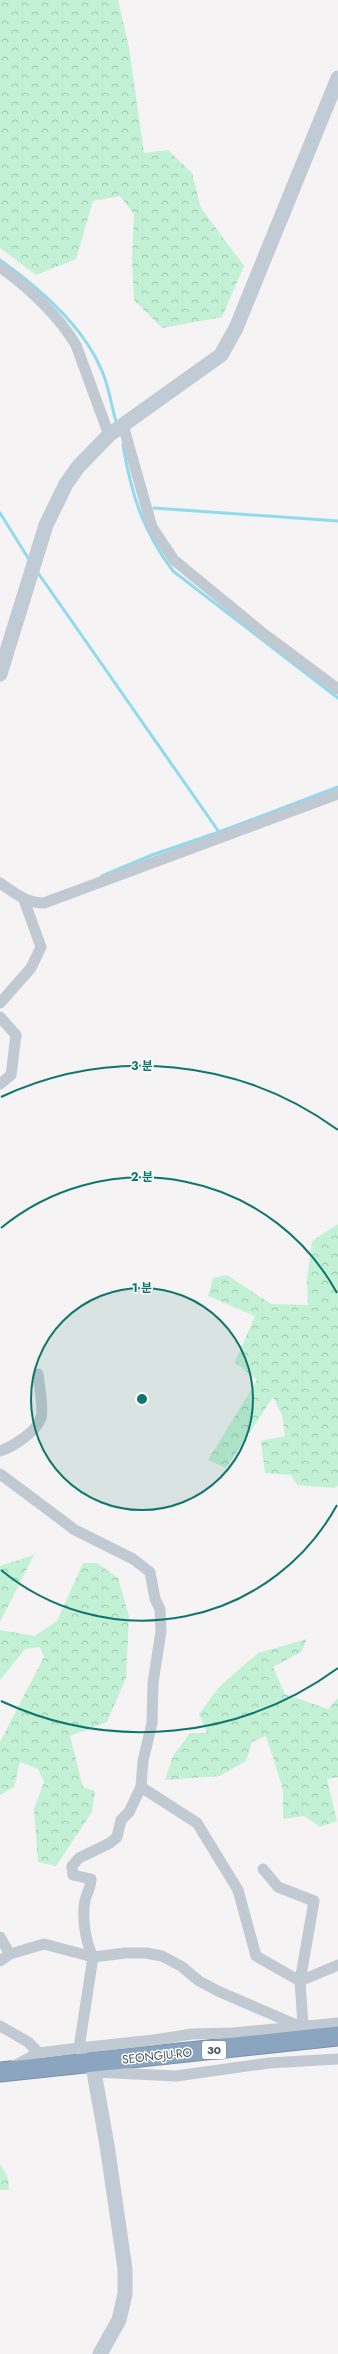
<svg xmlns="http://www.w3.org/2000/svg" width="338" height="2354" viewBox="0 0 338 2354" font-family="Jost,'Noto Sans KR',sans-serif">
<style>
.forest{fill:url(#forest-crowns)}
.lines{fill:none;stroke-linecap:round;stroke-linejoin:round}
.stream{stroke:#90daee;stroke-width:3}
.highway-casing{stroke:#7690ad;stroke-width:21}
.street{stroke:#c1cad2;stroke-width:11}
.secondary{stroke:#c1cbd6;stroke-width:15}
.highway{stroke:#8ba5c1;stroke-width:19}
.ring{fill:none;stroke:#0f766e;stroke-width:2}
.labels{text-anchor:middle;dominant-baseline:central;stroke-width:3;stroke-linejoin:round;paint-order:stroke}
.shield{fill:#fff;stroke:#808990;stroke-width:1}
.shield-label{font-size:11px;font-weight:bold;fill:#4a5661}
.street-label{font-size:12px;fill:#4a5661;stroke:#fff}
.centre{fill:#0f766e;stroke:#fff;stroke-width:2}
.ring-label{font-size:12px;text-anchor:middle;font-weight:bold;fill:#0f766e;stroke:#fff;stroke-width:3;stroke-linejoin:round;paint-order:stroke}
</style>
<defs>
<pattern id="forest-crowns" width="20" height="18" patternUnits="userSpaceOnUse"><rect width="20" height="18" fill="#c3f1d5"/><path d="M2 6a3 3 0 1 1 6 0M12 15a3 3 0 1 1 6 0" fill="none" stroke="#a0c6b0"/></pattern>
</defs>
<rect width="100%" height="100%" fill="#f5f3f3"/>
<g class="forest">
<path d="M0 0H118L129 48 144 153 168 150 192 173 201 208 244 266 222 317 162 328 134 300 132 261 134 214 120 196 93 201 76 259 36 275 0 248Z"/>
<path d="M338 1224V1486L334 1488 297 1485 291 1475 265 1473 261 1441 285 1436 282 1415 273 1397 226 1468 208 1460 257 1380 235 1362 255 1316 208 1296 213 1278 227 1275 271 1304 308 1305 307 1280 312 1241Z"/>
<path d="M34 1555 0 1622V1566Z"/>
<path d="M83 1563H97L118 1578 129 1616 126 1678 107 1722 70 1736 83 1787 95 1791 92 1812 56 1866 38 1862 34 1809 44 1782 38 1769 20 1762 14 1787 0 1795V1742L44 1657 40 1647 25 1649 0 1680V1630L35 1636 57 1621Z"/>
<path d="M307 1639 301 1652 273 1667 285 1694 328 1709 338 1698V1777L327 1779 337 1821 320 1827 304 1816 283 1819V1789L266 1736 252 1742 246 1761 220 1776 165 1780 173 1756 190 1733H207L199 1714 219 1687 258 1653Z"/>
<path d="M0 2164 8 2178 9 2190H0Z"/>
</g>
<g class="lines">
<g class="stream">
<path d="M0 260C38 287 84 327 102 371 110 389 111 407 117 424"/>
<path d="M123 445C131 494 143 531 173 571L338 698"/>
<path d="M154 508 338 521"/>
<path d="M0 513 30 561"/>
<path d="M36 570 219 832 338 787"/>
<path d="M102 876 152 855 219 832"/>
</g>
<defs>
<path id="highway" d="M0 2072 338 2036"/>
</defs>
<use href="#highway" class="highway-casing"/>
<g class="street">
<path d="M0 267C29 288 57 314 76 345L109 435"/>
<path d="M123 425 152 527 174 560 264 634 338 689"/>
<path d="M0 883C15 893 26 903 44 903L338 794"/>
<path d="M0 1003 31 968 41 947 24 900"/>
<path d="M0 1017 16 1035 11 1075 0 1084"/>
<path d="M0 1451C14 1446 35 1433 41 1418 44 1409 39 1384 38 1374"/>
<path d="M0 1474 75 1530 133 1559 150 1572 155 1599 160 1609 161 1631 153 1683 152 1723 143 1761 141 1787 197 1823 238 1890 256 1956 300 1981 304 2040"/>
<path d="M263 1869 278 1887 314 1901 300 1981 338 1965"/>
<path d="M0 1937 10 1954"/>
<path d="M0 1961 10 1954 44 1944 93 1957 126 1953H146L162 1956 181 1966 199 1981 220 1992 299 2026"/>
<path d="M0 2026 28 2042 39 2053"/>
<path d="M82 2052 79 2048 93 1957C85 1941 82 1918 85 1900 87 1893 91 1887 91 1879L73 1875 72 1866 79 1858 110 1843 117 1837 121 1820 129 1812 141 1787"/>
<path d="M14 2066 39 2053 79 2048 154 2040 192 2034 233 2033 338 2023"/>
<path d="M94 2072 176 2076 269 2063 338 2059"/>
</g>
<g class="secondary">
<path d="M0 674 46 525 66 484 78 467 109 435 221 355 236 328 338 78"/>
<path d="M90 2063 94 2072 107 2145 125 2269V2294L119 2320 100 2354"/>
</g>
<use href="#highway" class="highway"/>
</g>
<circle cx="142" cy="1399" r="111" fill="#0f766e" fill-opacity=".12"/>
<g class="ring">
<circle cx="142" cy="1399" r="111"/>
<path d="M337 1505A222 222 0 0 1 1 1570M1 1228A222 222 0 0 1 337 1293"/>
<path d="M338 1668A333 333 0 0 1 1 1701M1 1097A333 333 0 0 1 338 1130"/>
</g>
<g class="labels">
<rect class="shield" x="202" y="2041" width="24" height="18" rx="3"/>
<g class="shield-label">
<text x="214" y="2050">30</text>
</g>
<g class="street-label">
<text transform="translate(157 2056) rotate(-6)">SEONGJU-RO</text>
</g>
</g>
<circle cx="142" cy="1399" r="6" class="centre"/>
<g class="ring-label">
<text x="142" y="1070">3 분</text>
<text x="142" y="1181">2 분</text>
<text x="142" y="1292">1 분</text>
</g>
</svg>
